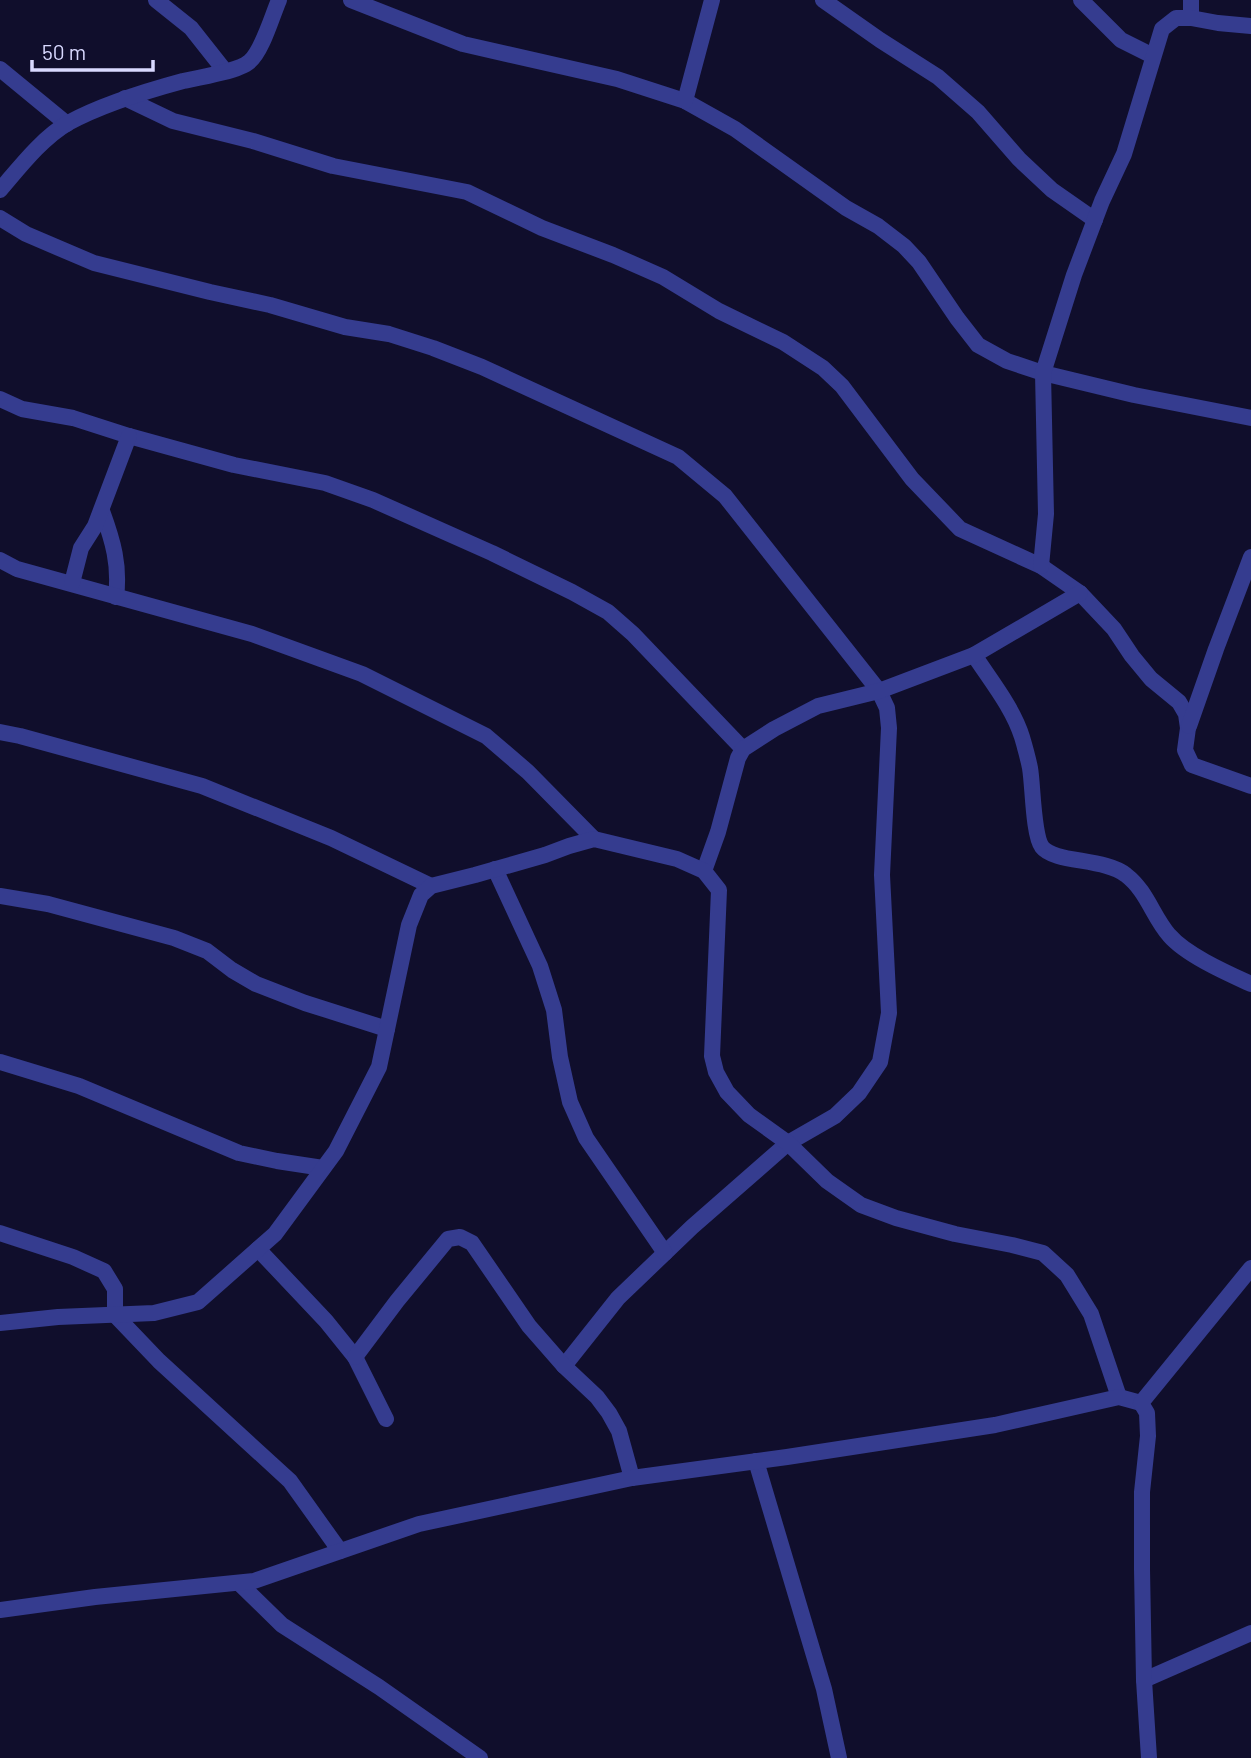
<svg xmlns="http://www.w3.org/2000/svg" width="1251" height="1758" viewBox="0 0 1251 1758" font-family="Barlow,sans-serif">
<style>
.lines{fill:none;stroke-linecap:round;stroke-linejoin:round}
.street{stroke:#353c8f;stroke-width:16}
</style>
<rect width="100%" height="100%" fill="#100e2c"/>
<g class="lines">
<g class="street">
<path d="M156 0 191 28 225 71"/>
<path d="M351 0 463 44 617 79 685 101 735 129 846 208 878 226 904 246 919 262 957 318 978 345 1007 361 1043 373 1134 395 1251 418"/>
<path d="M823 0 880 40 938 77 978 112 1019 159 1052 190 1095 220"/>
<path d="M1081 0 1121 40 1153 56"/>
<path d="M1191 0V18"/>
<path d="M0 69 67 124"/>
<path d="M125 98 173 121 253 141 333 166 467 192 542 228 613 255 663 277 719 311 783 342 823 368 842 386 912 479 960 529 1041 566 1080 593 1114 629 1132 656 1151 679 1179 702 1186 714 1188 728 1185 750 1192 765 1251 786"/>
<path d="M685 101 712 0"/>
<path d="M0 190C19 168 42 138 68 123 101 105 146 91 183 81 198 78 239 71 249 62 262 52 272 16 279 0"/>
<path d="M0 218 26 234 94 263 210 292 270 305 345 327 389 334 433 348 482 367 678 457 725 496 879 691 887 708 889 728 882 875 889 1013 880 1062 859 1093 835 1116 788 1143 692 1227 618 1298 564 1366"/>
<path d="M0 399 22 409 73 418 129 436 234 465 325 483 373 500 492 553 572 592 608 612 633 634 743 749"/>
<path d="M102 511C113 541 120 565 116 597"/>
<path d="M0 560 17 569 252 634 362 674 486 736 528 772 594 839"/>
<path d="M1041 566 1046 514 1043 373 1074 275 1102 201 1124 154 1162 29 1176 18H1191L1218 23 1251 26"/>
<path d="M72 583 81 548 95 526 129 436"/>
<path d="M974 655C991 681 1013 708 1022 737 1025 747 1028 758 1030 768 1033 785 1033 835 1042 847 1054 863 1105 858 1126 875 1147 891 1153 917 1169 935 1186 955 1227 973 1251 984"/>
<path d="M1189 726 1216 649 1251 557"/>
<path d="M0 732 20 736 202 786 331 838 431 886"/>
<path d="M495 869 540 966 554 1010 560 1057 570 1102 586 1138 665 1253"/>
<path d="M704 871 718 832 738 758 743 749 774 729 818 706 879 691 974 655 1080 593"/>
<path d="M0 896 48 904 174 938 207 951 232 970 256 984 305 1003 387 1029"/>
<path d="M0 1062 79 1086 239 1153 277 1161 323 1168"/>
<path d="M0 1233 73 1257 104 1271 115 1289V1315L159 1361 290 1481 340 1551"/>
<path d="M258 1249 326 1321 355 1357 386 1419"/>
<path d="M0 1323 58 1317 154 1313 198 1302 275 1234 336 1151 379 1067 409 925 421 895 431 886 475 875 545 855 569 846 594 839 677 859 704 871 719 890 712 1056 716 1072 727 1092 749 1115 788 1143 827 1181 861 1205 896 1218 955 1234 1012 1245 1043 1253 1067 1275 1091 1314 1119 1397"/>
<path d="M355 1357 397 1301 448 1239 460 1237 472 1243 529 1326 564 1366 597 1397 609 1413 619 1431 632 1478"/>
<path d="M756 1461 824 1689 839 1758"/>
<path d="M239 1583 282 1625 379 1687 480 1758"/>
<path d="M0 1610 95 1597 254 1581 419 1524 632 1478 787 1457 995 1425 1119 1397 1141 1403"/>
<path d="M1144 1680 1251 1633"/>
<path d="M1149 1758 1144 1680 1142 1569V1492L1148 1436 1147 1413 1141 1403 1251 1268"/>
</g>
</g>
<path d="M32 60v10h121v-10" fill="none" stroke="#d9d9ff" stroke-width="3.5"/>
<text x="42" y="60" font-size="21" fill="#d9d9ff" stroke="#100e2c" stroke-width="5" paint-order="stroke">50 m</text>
</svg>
